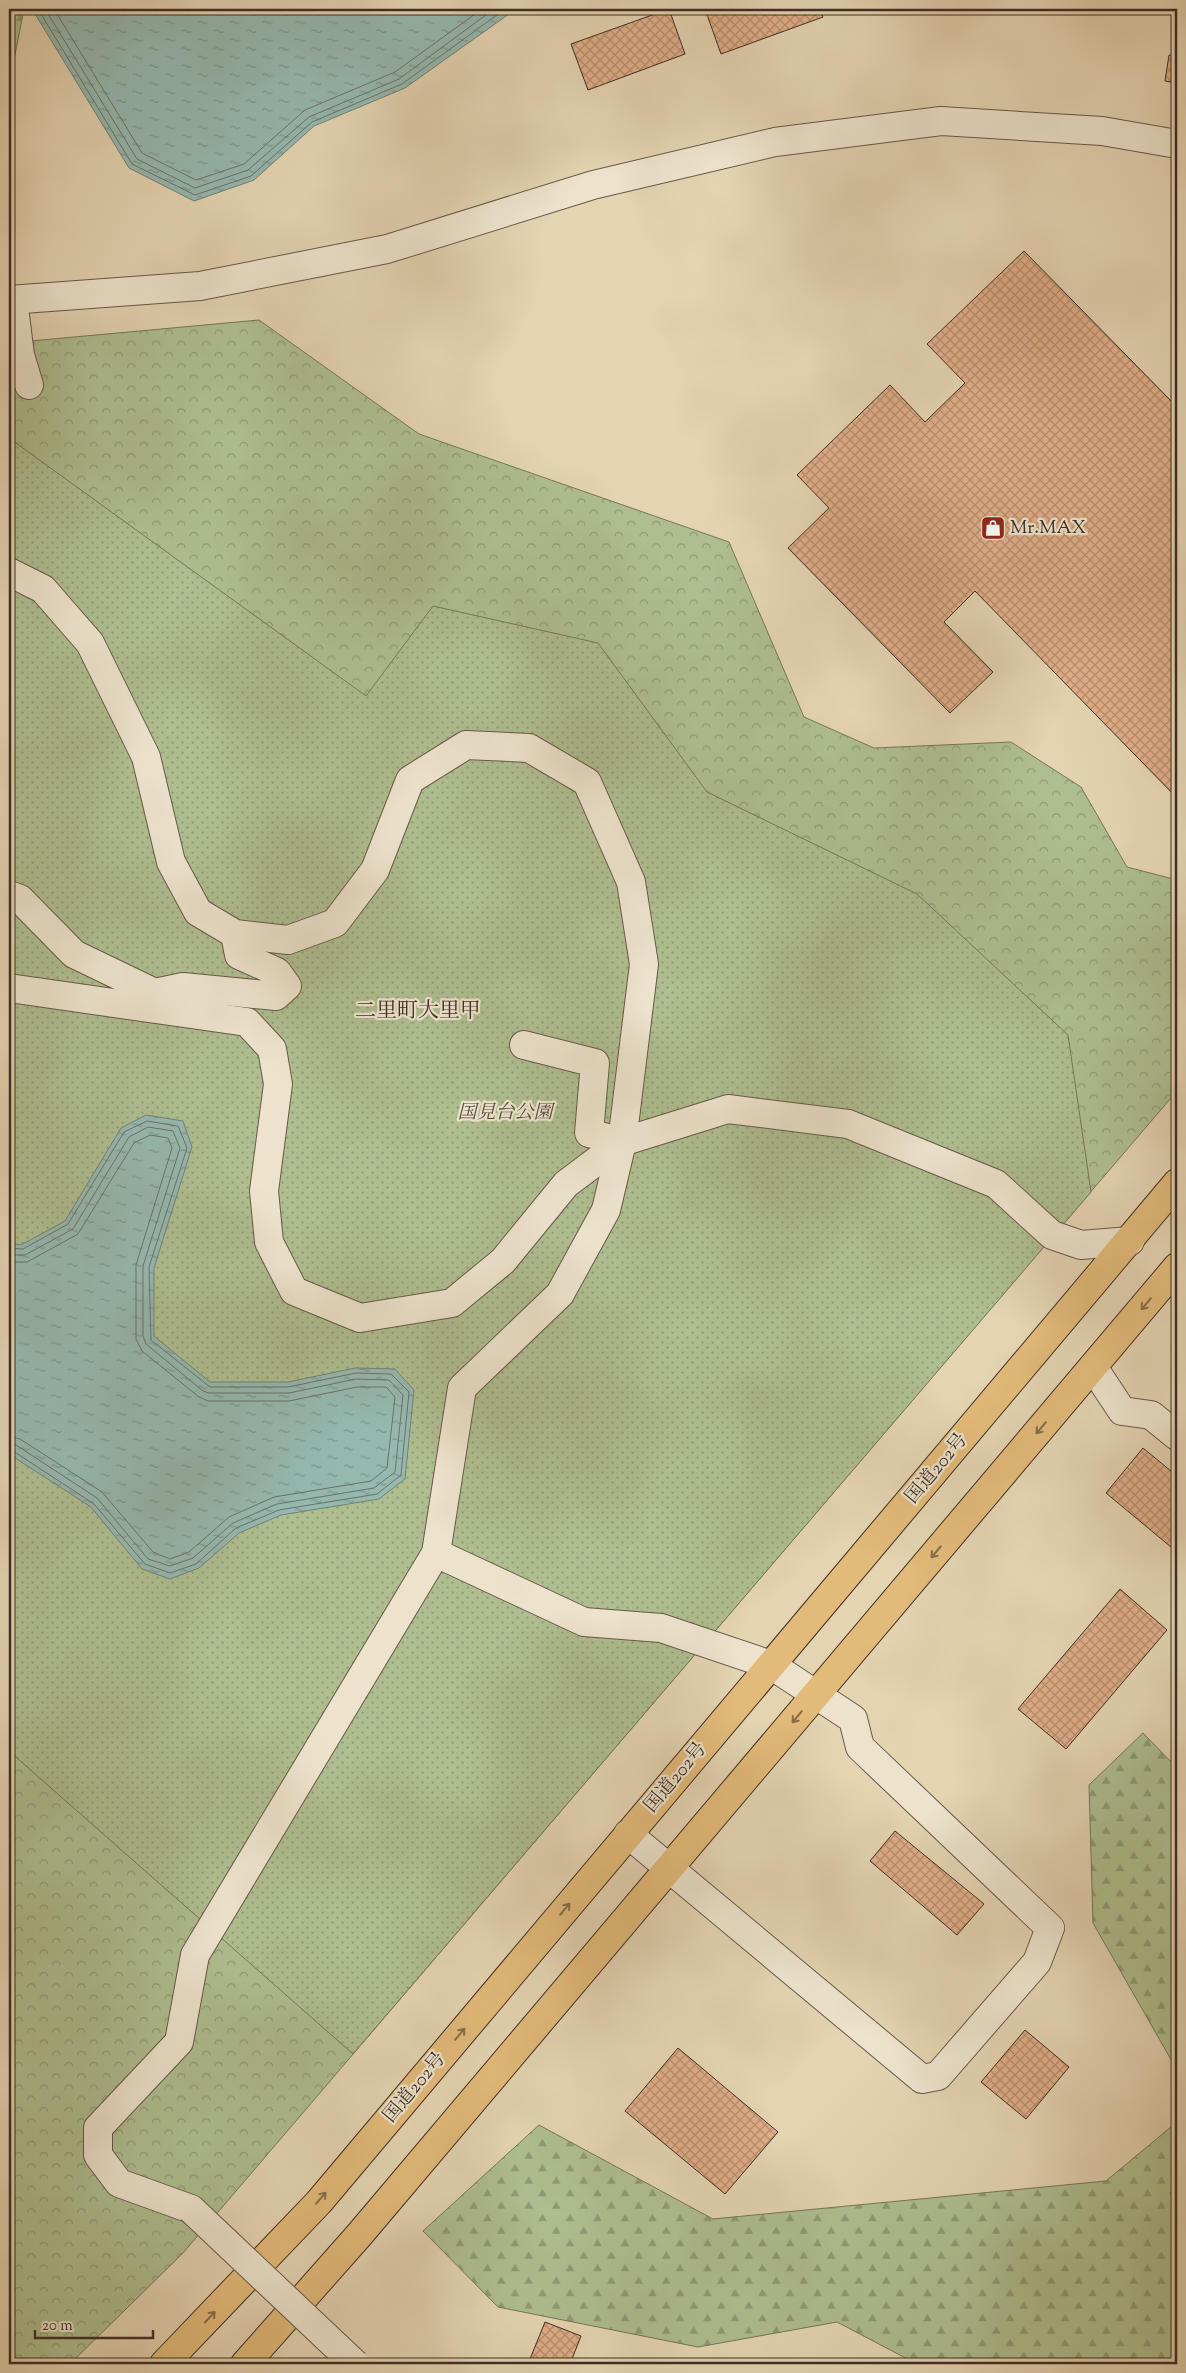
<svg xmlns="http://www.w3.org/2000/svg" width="1186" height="2373" viewBox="0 0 1186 2373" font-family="'Sorts Mill Goudy','Noto Serif JP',serif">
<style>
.forest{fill:url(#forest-firs);stroke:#76765b}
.park{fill:url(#park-crowns);stroke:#76765b}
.garden{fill:url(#garden-dots);stroke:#76765b}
.water{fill:url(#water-ripples);stroke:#738178}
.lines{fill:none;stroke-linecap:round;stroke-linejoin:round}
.shore{stroke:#6a736a;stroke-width:1}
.building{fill:url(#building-cross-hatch);stroke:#3f2e26}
.minor-casing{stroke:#685849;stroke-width:30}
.highway-casing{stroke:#3f2e26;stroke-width:30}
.minor{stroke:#ede3cd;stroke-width:28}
.highway{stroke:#e2ba79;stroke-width:28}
.minor-bridge-casing{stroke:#685849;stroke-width:30;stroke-linecap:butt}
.minor-bridge{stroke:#ede3cd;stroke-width:28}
.oneway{stroke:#886d4b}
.labels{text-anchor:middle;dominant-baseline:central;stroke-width:4.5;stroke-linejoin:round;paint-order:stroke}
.poi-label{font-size:19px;fill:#3f2e26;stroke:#ede3cd;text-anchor:start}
.park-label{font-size:19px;font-style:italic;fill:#554b3b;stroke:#ede3cd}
.street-label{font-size:19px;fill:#3f2e26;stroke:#ede3cd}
.quarter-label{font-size:21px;fill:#3f2e26;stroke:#ede3cd}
</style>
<defs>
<pattern id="forest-firs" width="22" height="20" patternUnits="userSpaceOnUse" patternTransform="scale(1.25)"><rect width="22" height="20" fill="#aebe90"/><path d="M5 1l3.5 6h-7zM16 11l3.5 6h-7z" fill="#8f9b75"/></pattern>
<pattern id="park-crowns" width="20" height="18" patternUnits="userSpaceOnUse" patternTransform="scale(1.25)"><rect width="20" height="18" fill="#aebe90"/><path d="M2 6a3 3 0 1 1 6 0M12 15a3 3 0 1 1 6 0" fill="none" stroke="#8f9b75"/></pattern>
<pattern id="garden-dots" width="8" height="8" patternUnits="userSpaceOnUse" patternTransform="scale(1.25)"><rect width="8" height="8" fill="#aebe90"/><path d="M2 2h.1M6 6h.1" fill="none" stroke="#8f9b75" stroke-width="1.8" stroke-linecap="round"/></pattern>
<pattern id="water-ripples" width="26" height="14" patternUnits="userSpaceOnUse" patternTransform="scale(1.25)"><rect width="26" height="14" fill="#95b8af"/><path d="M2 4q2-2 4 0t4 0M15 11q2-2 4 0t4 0" fill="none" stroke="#7b968e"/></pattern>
<pattern id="building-cross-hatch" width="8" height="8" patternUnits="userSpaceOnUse" patternTransform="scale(1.25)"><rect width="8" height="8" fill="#e0ae89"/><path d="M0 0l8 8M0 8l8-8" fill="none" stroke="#b78e70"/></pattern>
</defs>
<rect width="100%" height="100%" fill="#e4d4b2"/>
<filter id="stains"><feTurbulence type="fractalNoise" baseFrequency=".004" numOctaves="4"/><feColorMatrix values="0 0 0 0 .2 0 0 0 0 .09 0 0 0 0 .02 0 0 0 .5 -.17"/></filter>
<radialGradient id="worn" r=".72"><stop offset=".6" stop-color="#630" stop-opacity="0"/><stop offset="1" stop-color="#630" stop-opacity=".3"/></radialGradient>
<g class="forest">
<path d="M9 9H24L9 85Z"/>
<path d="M1143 1733 1177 1768V2070L1093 1923 1089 1785Z"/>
<path d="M1177 2122V2189L1170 2193 1177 2204V2364H917L837 2322 698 2347 498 2307 423 2231 539 2125 713 2219 1106 2181Z"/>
</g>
<path class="park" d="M259 320 419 434 729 542 804 717 874 748 1011 742 1081 787 1127 867 1177 880V1091L183 2253 70 2364H9V343Z"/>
<path class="garden" d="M9 438 366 696 433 606 598 643 707 792 917 894 1068 1035 1091 1192 353 2054 9 1751Z"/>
<g class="water">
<path d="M32 9H516L405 88 314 126 254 180 194 201 129 168Z"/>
<path d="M146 1115 183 1121 192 1147 154 1268V1336L210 1382H288L355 1368 395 1369 414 1390 405 1479 379 1499 281 1515 239 1533 199 1568 170 1579 142 1569 91 1507 9 1454V1243L21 1245 65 1221 121 1128Z"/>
</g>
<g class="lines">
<g class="shore">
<path d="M38 9 132 164 195 195 251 176 312 122 402 84 505 9"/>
<path d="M45 9 137 159 195 188 248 170 309 117 399 79 494 9"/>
<path d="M54 9 142 153 196 180 244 164 305 110 395 72 482 9"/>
<path d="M9 1248 23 1249 68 1224 124 1132 147 1121 178 1126 187 1148 149 1267 151 1340 210 1387H288L356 1373 391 1374 409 1392 401 1475 377 1494 279 1510 236 1528 196 1564 170 1573 145 1564 94 1504 13 1451 9 1450"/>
<path d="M9 1255H25L73 1229 129 1137 148 1127 173 1131 180 1148 143 1266V1336L146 1344 203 1391 209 1393H289L356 1379 389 1380 403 1395 395 1472 374 1488 277 1504 233 1523 193 1558 170 1566 148 1559 97 1498 16 1445 9 1444"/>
<path d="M9 1262H27L78 1234 134 1143 150 1135 168 1138 172 1148 136 1265V1339L142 1351 199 1397 208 1401H289L357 1387H386L395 1397 387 1468 371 1481 274 1497 229 1517 189 1552 170 1559 153 1552 102 1492 20 1439 9 1436"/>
</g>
</g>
<g class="building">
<path d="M669 9 685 54 588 90 571 44Z"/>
<path d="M705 9H820L823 17 721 54Z"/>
<path d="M1169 55 1177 57V83L1165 81Z"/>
<path d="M1024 251 1177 407V798L975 591 944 622 993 672 950 713 788 548 829 508 797 475 890 385 925 422 965 383 927 344Z"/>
<path d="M1143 1448 1177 1476V1552L1106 1493Z"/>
<path d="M1120 1589 1167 1630 1066 1749 1018 1709Z"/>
<path d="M895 1831 984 1904 957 1935 870 1861Z"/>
<path d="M1025 2030 1069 2067 1026 2119 981 2082Z"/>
<path d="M678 2048 778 2132 725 2194 625 2111Z"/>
<path d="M545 2322 581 2336 570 2364H528Z"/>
</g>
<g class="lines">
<defs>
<g id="minor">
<path d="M9 300 200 286 387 249 593 185 775 142 941 121 1102 131 1177 144"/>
<path d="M13 300 20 355 29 385"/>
<path d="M9 572 43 589 90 643 146 757 171 862 198 912 235 934 288 940 335 923 375 870 410 780 466 745 529 748 587 782 631 882 644 964 622 1142 606 1210 560 1294 462 1388 436 1553 195 1955 179 2042 98 2128V2155L119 2183 191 2209"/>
<path d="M9 895 20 899 74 954 155 993"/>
<path d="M9 988 247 1022 272 1049 278 1084 264 1191 269 1242 294 1291 360 1318 452 1303 503 1261 566 1184 622 1142 728 1109 848 1124 996 1184 1052 1235 1081 1245 1130 1241"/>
<path d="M148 1006 155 993 183 987 276 996 287 986 277 972 239 955 235 934"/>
<path d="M524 1045 595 1063 589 1133 622 1142"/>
<path d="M1093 1367 1122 1411 1151 1415 1177 1436"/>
<path d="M436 1553 584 1622 661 1628 771 1665 853 1719 860 1747 1050 1928 1037 1962 938 2076 922 2079 628 1834"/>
</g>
<g id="highway">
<path d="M164 2364 319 2202 1177 1183"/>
<path d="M245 2364 360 2234 1177 1267"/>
</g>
</defs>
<use href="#minor" class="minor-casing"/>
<use href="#highway" class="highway-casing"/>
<use href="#minor" class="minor"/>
<use href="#highway" class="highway"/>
<defs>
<path id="minor-bridge" d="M191 2209 355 2364"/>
</defs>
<use href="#minor-bridge" class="minor-bridge-casing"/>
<use href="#minor-bridge" class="minor-bridge"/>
</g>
<defs><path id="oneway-shaft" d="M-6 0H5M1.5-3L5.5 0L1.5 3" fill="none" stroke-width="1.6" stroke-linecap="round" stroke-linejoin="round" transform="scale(1.25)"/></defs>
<g class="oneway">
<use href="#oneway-shaft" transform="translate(1146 1304) rotate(130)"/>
<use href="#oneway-shaft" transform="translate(1041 1428) rotate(130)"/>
<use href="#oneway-shaft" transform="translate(936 1552) rotate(130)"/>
<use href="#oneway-shaft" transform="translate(797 1717) rotate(130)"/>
<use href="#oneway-shaft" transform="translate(565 1909) rotate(-50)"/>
<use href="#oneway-shaft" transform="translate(460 2034) rotate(-50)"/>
<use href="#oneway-shaft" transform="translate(321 2198) rotate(-49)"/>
<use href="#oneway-shaft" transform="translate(210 2317) rotate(-47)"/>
</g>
<defs>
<symbol id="shop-square" viewBox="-11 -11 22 22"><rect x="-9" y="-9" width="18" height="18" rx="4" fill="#8f2418" stroke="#ede3cd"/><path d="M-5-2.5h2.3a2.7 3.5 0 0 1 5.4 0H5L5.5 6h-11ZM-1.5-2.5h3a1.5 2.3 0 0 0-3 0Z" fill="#fff"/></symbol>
</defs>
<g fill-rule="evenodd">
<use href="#shop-square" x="979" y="514" width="28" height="28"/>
</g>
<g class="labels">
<g class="poi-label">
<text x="1010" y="528">Mr.MAX</text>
</g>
<g class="park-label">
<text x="505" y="1113">国見台公園</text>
</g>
<g class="street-label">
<text transform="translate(937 1469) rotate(-50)">国道202号</text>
<text transform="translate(676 1778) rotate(-50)">国道202号</text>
<text transform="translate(415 2088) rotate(-50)">国道202号</text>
</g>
<g class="quarter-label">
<text x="418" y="1012">二里町大里甲</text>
</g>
</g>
<rect width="1186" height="2373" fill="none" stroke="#e4d4b2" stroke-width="30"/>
<rect x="10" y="10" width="1166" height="2353" fill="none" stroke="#3f2e26" stroke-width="2.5"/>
<rect x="15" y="15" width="1156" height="2343" fill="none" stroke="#3f2e26"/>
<path d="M35 2330v8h118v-8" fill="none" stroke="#3f2e26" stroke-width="2.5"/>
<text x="42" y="2330" font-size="15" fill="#3f2e26" stroke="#ede3cd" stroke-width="4" paint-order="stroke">20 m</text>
<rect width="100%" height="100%" filter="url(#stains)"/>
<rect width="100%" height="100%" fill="url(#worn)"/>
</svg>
